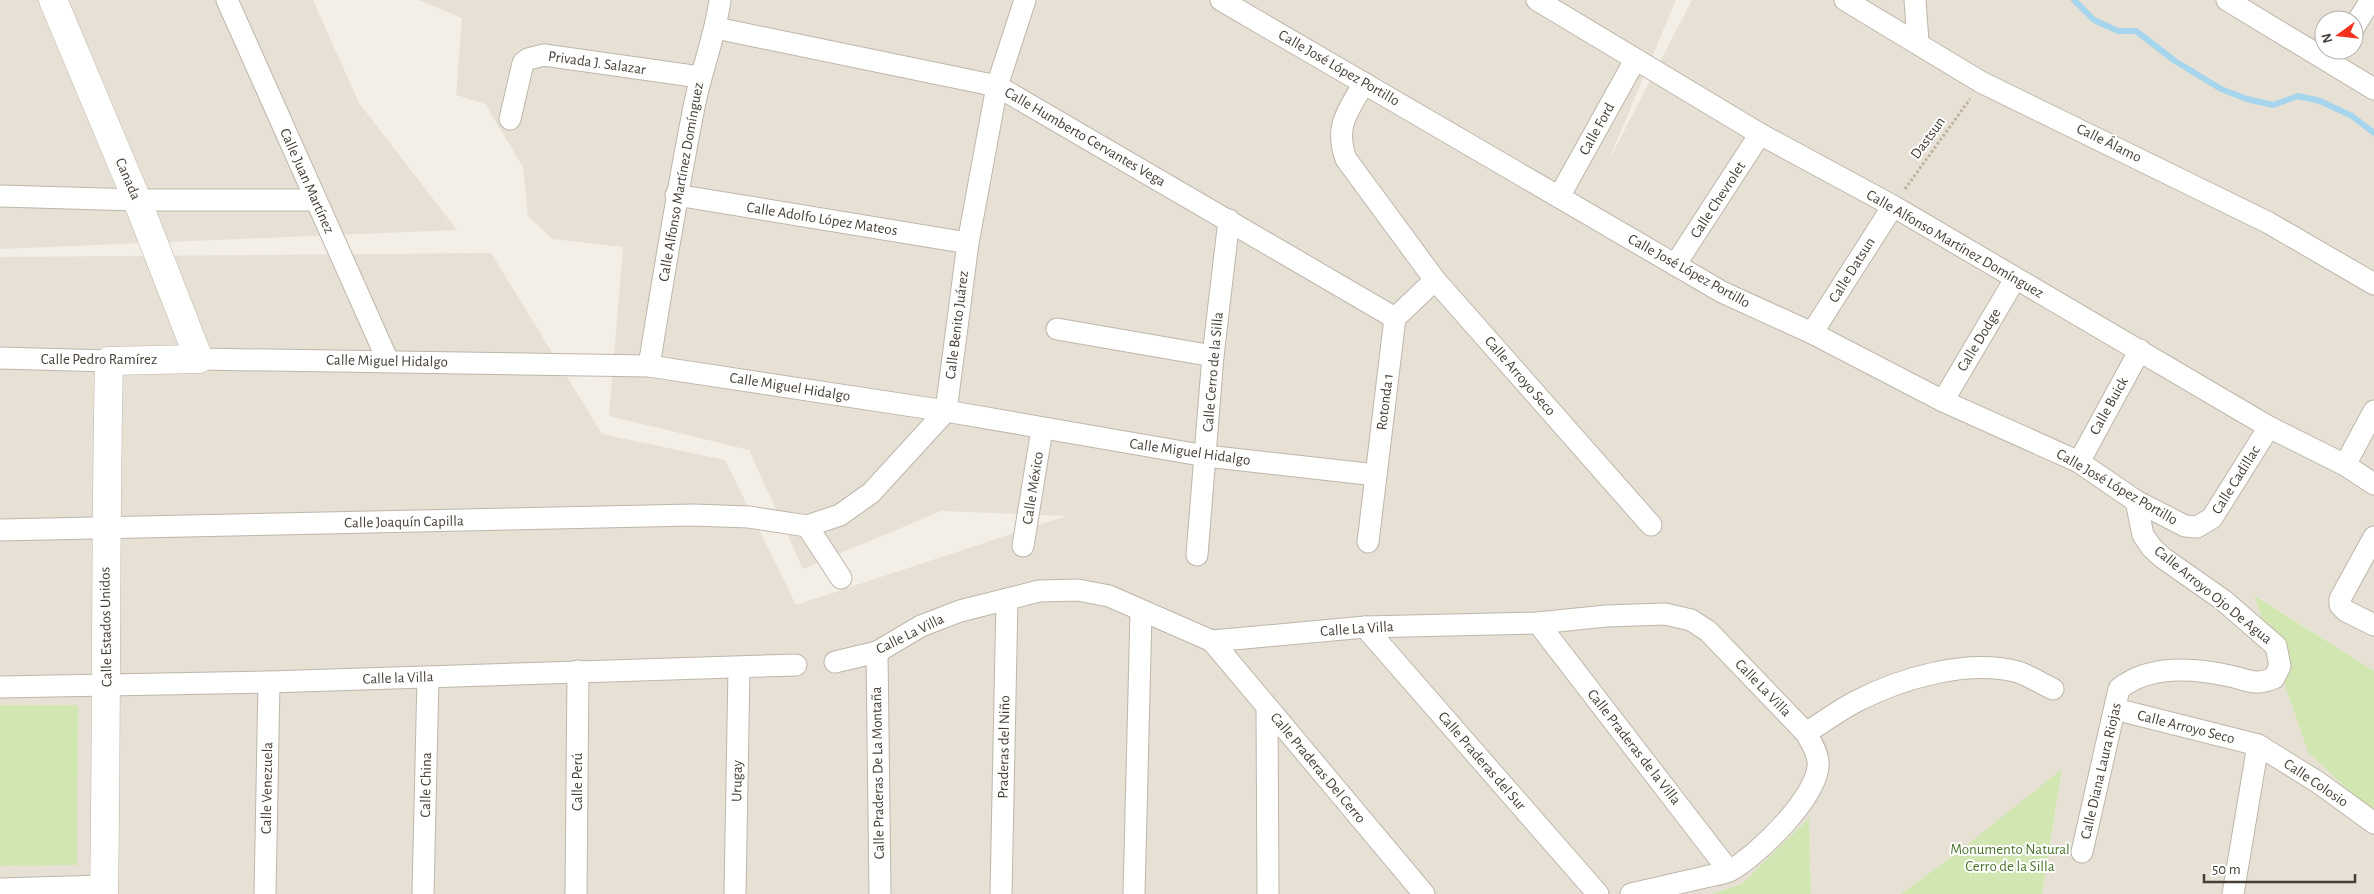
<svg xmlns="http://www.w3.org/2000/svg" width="2374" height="894" viewBox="0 0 2374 894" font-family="'Alegreya Sans',sans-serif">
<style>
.residential{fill:#e7e0d5;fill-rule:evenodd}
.green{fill:#d1e6b1}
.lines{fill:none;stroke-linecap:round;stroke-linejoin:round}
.stream{stroke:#a6d5ee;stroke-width:6}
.minor-casing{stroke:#beb6aa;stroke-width:23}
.tertiary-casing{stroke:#beb6aa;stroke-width:29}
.path{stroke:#bfb19c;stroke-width:3;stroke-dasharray:2.5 2.5;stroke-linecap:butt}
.minor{stroke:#fff;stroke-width:21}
.tertiary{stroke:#fff;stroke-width:28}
.labels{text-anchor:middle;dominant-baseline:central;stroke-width:4;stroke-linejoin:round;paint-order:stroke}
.street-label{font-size:15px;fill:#463f36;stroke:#fff}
.park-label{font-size:15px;fill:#4c762b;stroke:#fff}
</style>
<rect width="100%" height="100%" fill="#f3efe7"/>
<g class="residential">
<path d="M0 0H313L359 103 457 230 0 249Z"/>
<path d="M419 0H1676L1607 164 1692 0H2374V671L2255 595 2374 814V894H2042L2062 770 1958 852 1901 894H1811L1809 818 1742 884 1711 894H0V257L491 253 602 434 725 460 796 605 1066 516 941 511 803 569 749 450 609 416 623 247 552 239 528 216 523 167 485 104 456 95 462 18ZM2324 20H2354V50H2324Z"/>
</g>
<g class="green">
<path d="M2254 595 2374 671V814L2308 752Z"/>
<path d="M0 705H78L77 865 0 866Z"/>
<path d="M2062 769 2042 894H1901L1958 852Z"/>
<path d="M1809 818 1811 894H1711L1742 884Z"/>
</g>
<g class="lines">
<path class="stream" d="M2074 0 2094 20 2118 31H2136L2175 61 2221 89 2247 99 2273 105 2298 96 2320 101 2352 116 2374 133"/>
<defs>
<g id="minor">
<path d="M227 0 388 361"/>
<path d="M1221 0 1722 292 1812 333 1943 401 2079 462 2136 501 2185 526 2197 527 2212 518 2269 427"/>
<path d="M1537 0 1760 134 1893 206 2269 427 2345 465 2374 484"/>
<path d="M1845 0 1981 82 2269 223 2374 284"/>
<path d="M1915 0 1918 42"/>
<path d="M2227 0 2374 89"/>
<path d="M2354 27 2371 0"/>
<path d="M716 28 997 86 1395 318"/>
<path d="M1364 83C1348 111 1334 126 1346 159L1435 280 1651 525"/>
<path d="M510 119 523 63 528 59 544 55 700 77"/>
<path d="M676 195 968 243"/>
<path d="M0 196 137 200H314"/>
<path d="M1559 197 1635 60"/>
<path d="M1675 265 1760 134"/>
<path d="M1057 329 1213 356"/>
<path d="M1812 333 1893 206"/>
<path d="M0 358 109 361"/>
<path d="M199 359 649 366 946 411 1206 456 1376 475"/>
<path d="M649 366C663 279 677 193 694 107 701 71 715 37 720 0"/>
<path d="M1943 401 2015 279"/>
<path d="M2079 462 2140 350"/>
<path d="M2345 465 2374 411"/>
<path d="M0 530 693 515 749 517 807 526"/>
<path d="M2374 537 2340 599V605L2346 611 2374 625"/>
<path d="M1368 542 1395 318 1435 280"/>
<path d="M1023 546 1042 429"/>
<path d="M1197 555 1213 356 1229 220"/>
<path d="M841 578 807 526 840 515 871 493 946 411 968 243 997 86 1025 0"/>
<path d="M1538 623 1729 871"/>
<path d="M1365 627 1598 894"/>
<path d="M1212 641 1424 894"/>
<path d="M877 652 880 894"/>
<path d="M835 662 877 652 921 626 960 611 1039 591 1078 590 1109 596 1212 641 1365 627 1538 623 1606 616 1665 614 1691 620 1708 631 1806 733C1811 742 1817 751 1818 761 1822 793 1757 856 1731 870 1722 875 1710 875 1701 878 1678 883 1654 889 1631 894"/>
<path d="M0 687 269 682 796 665"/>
<path d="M1267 708 1268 894"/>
<path d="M2115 709 2258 745 2319 783 2374 823"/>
<path d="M1806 733C1822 723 1838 711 1855 702 1899 679 1968 658 2018 672 2030 676 2042 684 2053 689"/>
<path d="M2082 852 2119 689C2150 664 2194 668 2230 676 2248 680 2255 686 2274 678L2280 666 2276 646 2223 600 2163 558 2152 548 2143 535 2136 501"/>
<path d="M0 889 104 886"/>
<path d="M265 894 269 682"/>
<path d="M423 894 428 677"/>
<path d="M576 894 578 671"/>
<path d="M735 894 739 668"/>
<path d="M1001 894 1007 599"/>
<path d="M1134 894 1141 612"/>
<path d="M2233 894 2258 745"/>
</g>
<path id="tertiary" d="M53 0 137 200 199 359 109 361C105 539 107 716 104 894"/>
</defs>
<use href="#minor" class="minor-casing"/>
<use href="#tertiary" class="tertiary-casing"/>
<path class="path" d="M1905 189 1970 99"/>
<use href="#minor" class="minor"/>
<use href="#tertiary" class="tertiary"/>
</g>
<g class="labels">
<g class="street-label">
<text transform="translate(597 63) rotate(8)">Privada J. Salazar</text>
<text transform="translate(1339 68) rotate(30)">Calle José López Portillo</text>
<text transform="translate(1597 129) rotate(-61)">Calle Ford</text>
<text transform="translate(1085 137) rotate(30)">Calle Humberto Cervantes Vega</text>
<text transform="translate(1928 138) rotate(-54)">Dastsun</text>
<text transform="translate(2109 143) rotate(26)">Calle Álamo</text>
<text transform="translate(128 179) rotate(67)">Canada</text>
<text transform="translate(307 181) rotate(66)">Calle Juan Martínez</text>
<text transform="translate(681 182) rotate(-80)">Calle Alfonso Martínez Domínguez</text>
<text transform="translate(1718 200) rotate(-57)">Calle Chevrolet</text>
<text transform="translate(822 219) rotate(9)">Calle Adolfo López Mateos</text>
<text transform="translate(1955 244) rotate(30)">Calle Alfonso Martínez Domínguez</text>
<text transform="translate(1852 270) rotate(-58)">Calle Datsun</text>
<text transform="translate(1689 271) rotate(29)">Calle José López Portillo</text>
<text transform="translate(957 325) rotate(-83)">Calle Benito Juárez</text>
<text transform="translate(1979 340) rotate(-59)">Calle Dodge</text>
<text x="99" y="359">Calle Pedro Ramírez</text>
<text transform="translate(387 361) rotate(1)">Calle Miguel Hidalgo</text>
<text transform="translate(1213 372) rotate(-85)">Calle Cerro de la Silla</text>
<text transform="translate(1520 376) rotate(49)">Calle Arroyo Seco</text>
<text transform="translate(790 387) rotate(9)">Calle Miguel Hidalgo</text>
<text transform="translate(1385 402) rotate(-83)">Rotonda 1</text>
<text transform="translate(2109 406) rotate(-61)">Calle Buick</text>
<text transform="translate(1190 452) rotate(8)">Calle Miguel Hidalgo</text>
<text transform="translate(2236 480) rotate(-58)">Calle Cadillac</text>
<text transform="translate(2117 487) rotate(30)">Calle José López Portillo</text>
<text transform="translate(1033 488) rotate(-81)">Calle México</text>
<text transform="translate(404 522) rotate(-1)">Calle Joaquín Capilla</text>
<text transform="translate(2213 595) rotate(39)">Calle Arroyo Ojo De Agua</text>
<text transform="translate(106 627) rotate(-91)">Calle Estados Unidos</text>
<text transform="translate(1357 629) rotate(-4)">Calle La Villa</text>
<text transform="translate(910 634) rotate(-26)">Calle La Villa</text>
<text transform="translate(398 678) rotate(-2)">Calle la Villa</text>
<text transform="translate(1763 688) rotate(46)">Calle La Villa</text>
<text transform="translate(2186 727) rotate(14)">Calle Arroyo Seco</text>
<text transform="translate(1004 747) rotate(-89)">Praderas del Niño</text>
<text transform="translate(1634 747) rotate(52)">Calle Praderas de la Villa</text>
<text transform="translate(1482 761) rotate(49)">Calle Praderas del Sur</text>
<text transform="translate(1318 768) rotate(50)">Calle Praderas Del Cerro</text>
<text transform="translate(2101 771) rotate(-77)">Calle Diana Laura Riojas</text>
<text transform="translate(878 773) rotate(-91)">Calle Praderas De La Montaña</text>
<text transform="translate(737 781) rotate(-89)">Urugay</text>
<text transform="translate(577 782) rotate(-90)">Calle Perú</text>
<text transform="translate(2316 783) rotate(34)">Calle Colosio</text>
<text transform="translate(426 785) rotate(-89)">Calle China</text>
<text transform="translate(267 788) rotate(-89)">Calle Venezuela</text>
</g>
<g class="park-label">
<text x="2010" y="849">Monumento Natural<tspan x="2010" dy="17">Cerro de la Silla</tspan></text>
</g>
</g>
<g transform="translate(2339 35) rotate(255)"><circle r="24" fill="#ffffff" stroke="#b5b2af"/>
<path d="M0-4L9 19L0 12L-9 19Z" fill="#f2321f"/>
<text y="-8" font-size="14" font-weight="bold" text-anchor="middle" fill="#463f36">N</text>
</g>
<path d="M2204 874v8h151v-8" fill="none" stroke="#463f36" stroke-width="2.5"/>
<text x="2212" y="874" font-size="15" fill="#463f36" stroke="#ffffff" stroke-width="4" paint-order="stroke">50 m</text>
</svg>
